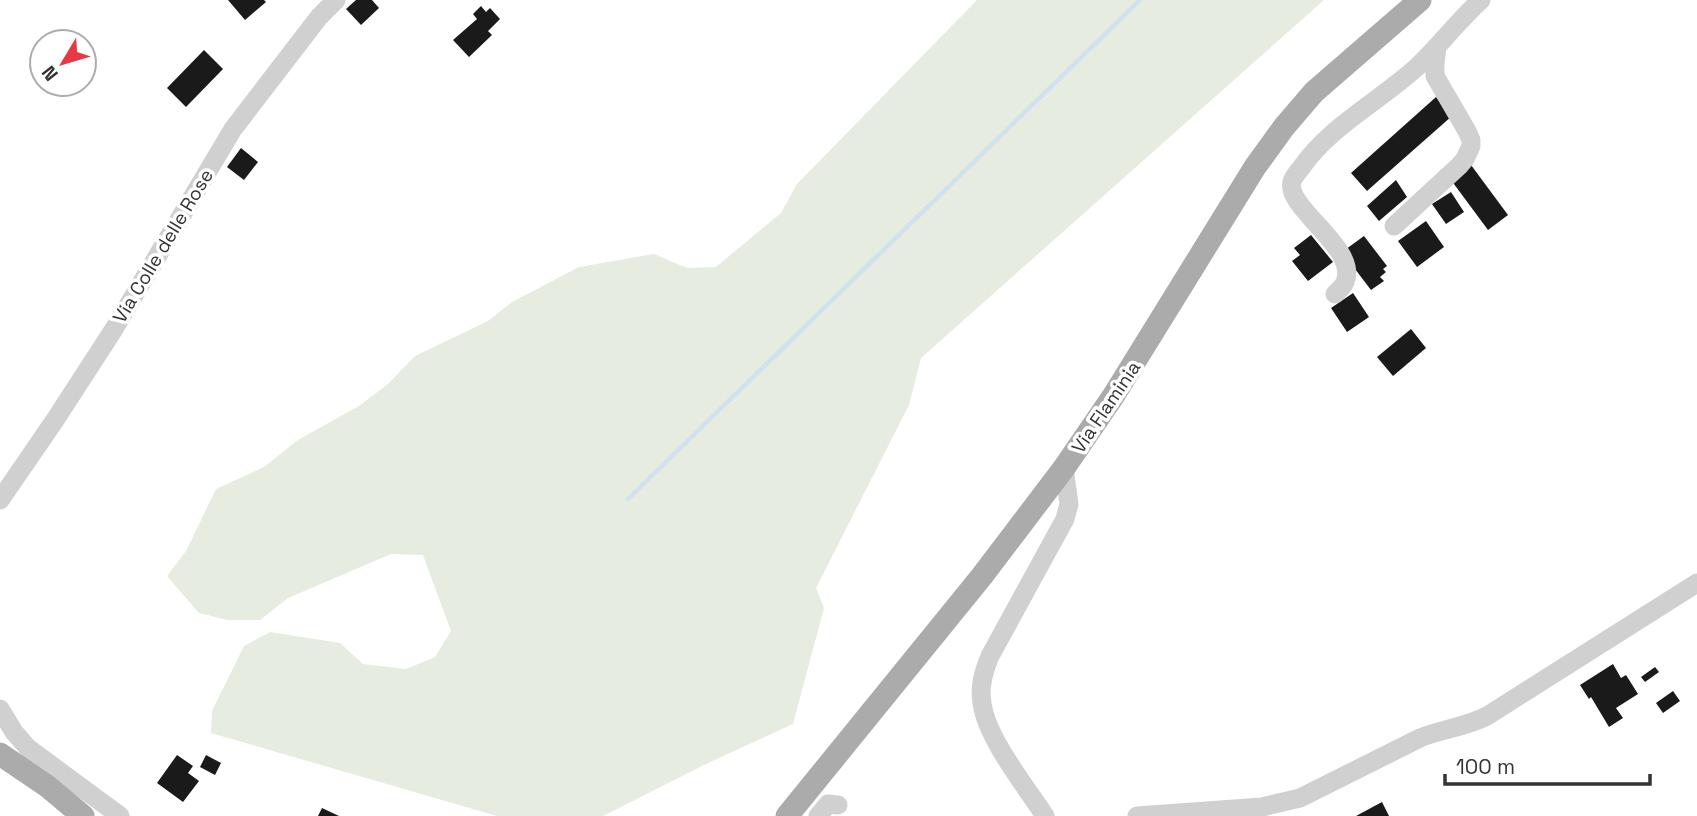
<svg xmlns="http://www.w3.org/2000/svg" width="1697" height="816" viewBox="0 0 1697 816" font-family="'Space Grotesk',sans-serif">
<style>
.green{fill:#e6ecdf}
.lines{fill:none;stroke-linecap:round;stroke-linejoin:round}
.stream{stroke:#cfe2ee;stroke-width:4.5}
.building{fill:#1a1a1a}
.minor{stroke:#d0d0d0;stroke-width:19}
.major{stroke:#ababab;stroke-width:23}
.labels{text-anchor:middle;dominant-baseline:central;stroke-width:7;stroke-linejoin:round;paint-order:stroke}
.street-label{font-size:19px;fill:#333;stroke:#fff}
</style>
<rect width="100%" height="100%" fill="#fff"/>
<path class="green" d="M977 0H1324L921 358 909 405 816 588 824 608 793 724 706 764 603 816H497L211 733 212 711 244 646 270 632 340 643 363 664 406 669 435 657 451 631 423 555 391 554 288 598 260 620H227L199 613 167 576 186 551 216 489 264 467 298 440 359 406 388 384 415 356 488 321 512 302 579 267 654 254 687 268 716 267 781 213 797 184Z"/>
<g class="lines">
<path class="stream" d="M628 499 1140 0"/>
</g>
<g class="building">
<path d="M228 0H264L266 2 245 20Z"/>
<path d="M356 0H372L379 8 361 25 346 9Z"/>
<path d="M481 6 486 12 490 8 500 19 488 31 492 35 469 57 453 40 477 19 473 14Z"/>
<path d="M204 50 223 69 186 107 167 88Z"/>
<path d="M1436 97 1452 116 1367 191 1351 173Z"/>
<path d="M241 148 258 162 244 180 227 167Z"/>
<path d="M1471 165 1508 215 1488 230 1451 180Z"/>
<path d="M1396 180 1407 197 1379 221 1367 206Z"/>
<path d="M1451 192 1464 212 1446 224 1432 204Z"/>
<path d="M1426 221 1444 247 1417 267 1398 241Z"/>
<path d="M1311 235 1333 262 1308 281 1292 261 1300 255 1294 248Z"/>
<path d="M1364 236 1387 266 1383 269 1386 272 1380 277 1384 281 1371 290 1342 252Z"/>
<path d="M1353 293 1369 317 1347 332 1331 308Z"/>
<path d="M1411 329 1426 348 1393 376 1377 357Z"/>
<path d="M1613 664 1621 678 1626 675 1638 694 1616 708 1623 718 1609 727 1591 697 1589 699 1580 685Z"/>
<path d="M1655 667 1659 672 1645 682 1641 677Z"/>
<path d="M1673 691 1680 701 1663 713 1656 703Z"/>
<path d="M177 755 193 766 188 773 199 781 183 802 157 783Z"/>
<path d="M206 755 221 763 215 775 200 767Z"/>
<path d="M1382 802 1389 816H1356Z"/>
<path d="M322 808 339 816H318Z"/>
</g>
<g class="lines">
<g class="minor">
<path d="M1394 226 1459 166 1465 159 1471 146V140L1467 131 1435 76V63L1437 47"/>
<path d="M1335 294C1339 290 1343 287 1345 282 1359 248 1285 208 1292 182 1293 177 1298 172 1301 168 1331 125 1380 101 1418 66 1440 45 1458 21 1481 0"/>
<path d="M0 500 55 420 114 329 233 129 319 17 336 0"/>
<path d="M0 709 14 732 28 748 120 816"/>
<path d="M818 816 828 804 838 805"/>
<path d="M1045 816C1026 787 986 737 982 703 979 686 984 671 990 656L1065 519 1069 504 1064 468"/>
<path d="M1137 816 1262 807 1300 798 1420 738C1442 729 1466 727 1487 716L1697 583"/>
</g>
<g class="major">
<path d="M0 754 47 786 83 816"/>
<path d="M787 816 982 576 1064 468 1114 395 1255 167 1284 127 1314 92 1420 0"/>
</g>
</g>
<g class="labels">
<g class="street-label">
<text transform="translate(163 246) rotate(-59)">Via Colle delle Rose</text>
<text transform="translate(1106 407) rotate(-56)">Via Flaminia</text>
</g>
</g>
<g transform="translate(63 63) rotate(232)"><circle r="33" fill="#ffffff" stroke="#adadad" stroke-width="2"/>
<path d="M0-5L12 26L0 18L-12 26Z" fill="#e63946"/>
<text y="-10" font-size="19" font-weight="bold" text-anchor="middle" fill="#333333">N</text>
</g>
<path d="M1445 774v10h205v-10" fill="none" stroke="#333333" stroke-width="3.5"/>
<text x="1456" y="774" font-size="21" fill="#333333" stroke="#ffffff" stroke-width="5" paint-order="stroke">100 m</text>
</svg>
